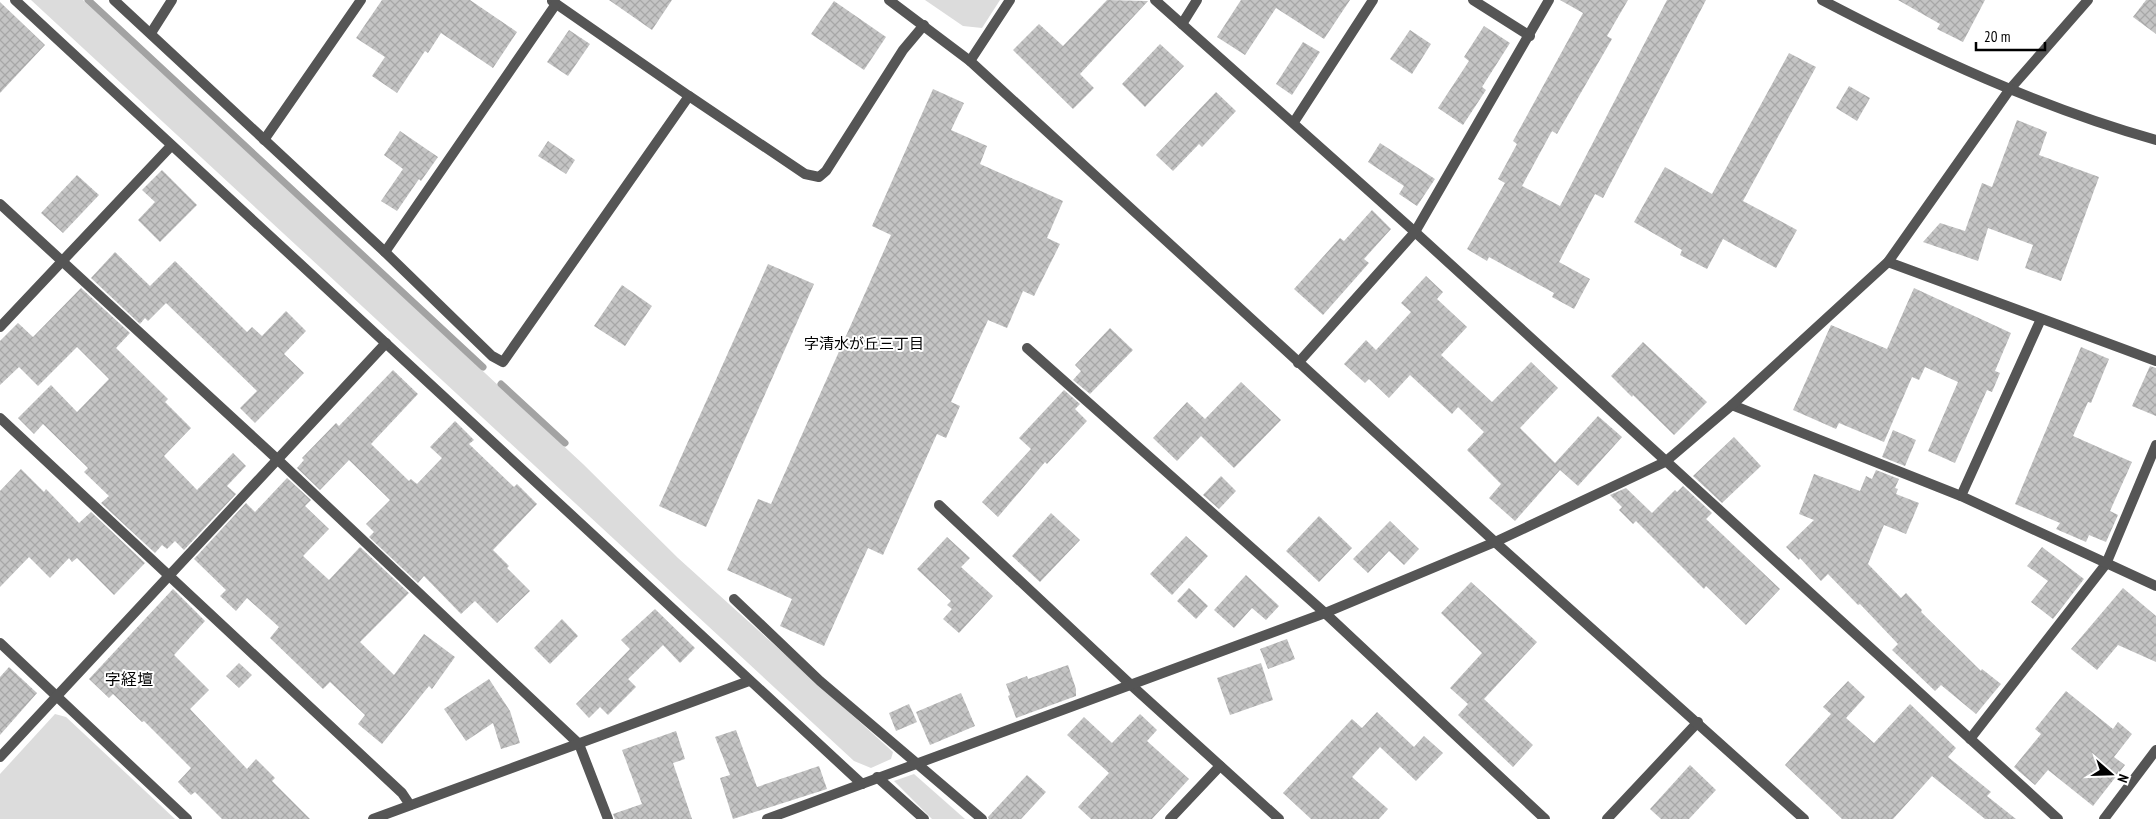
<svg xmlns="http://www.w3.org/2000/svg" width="2156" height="819" viewBox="0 0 2156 819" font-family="'PT Sans Narrow','Noto Sans JP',sans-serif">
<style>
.park{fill:#dcdcdc}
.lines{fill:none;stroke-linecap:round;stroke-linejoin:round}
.stream{stroke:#a3a3a3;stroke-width:7}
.building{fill:url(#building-cross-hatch)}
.minor{stroke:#555;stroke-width:10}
.tertiary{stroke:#555;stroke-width:10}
.labels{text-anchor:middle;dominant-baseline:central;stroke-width:4;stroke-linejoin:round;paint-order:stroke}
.neighbourhood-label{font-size:15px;fill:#000;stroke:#fff}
.quarter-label{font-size:16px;fill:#000;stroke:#fff}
</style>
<defs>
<pattern id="building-cross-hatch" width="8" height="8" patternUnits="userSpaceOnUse" patternTransform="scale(1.25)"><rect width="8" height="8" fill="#c4c4c4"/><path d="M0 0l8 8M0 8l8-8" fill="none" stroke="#a7a7a7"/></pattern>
</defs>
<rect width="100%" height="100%" fill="#fff"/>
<g class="park">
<path d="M31 0H83L583 464 678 558 893 752 891 759 871 768 854 761Z"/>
<path d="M925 0H1000L982 28 963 26Z"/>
<path d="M55 714 66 717 175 819H0V774Z"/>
<path d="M914 774 965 819H932L894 781Z"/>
</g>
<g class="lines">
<g class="stream">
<path d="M88 0 483 367"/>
<path d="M501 384 565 443"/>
</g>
</g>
<g class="building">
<path d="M382 0H470L517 32 493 68 441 33 428 53 425 51 397 93 372 76 385 57 356 38Z"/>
<path d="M609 0H672L652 30Z"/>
<path d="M1107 0 1148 1 1080 74 1094 88 1073 109 1013 50 1039 24 1063 46Z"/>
<path d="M1241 0H1350L1324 39 1276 8 1245 55 1217 37Z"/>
<path d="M1560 0H1628L1607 36 1612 39 1557 134 1552 131 1522 186 1560 206 1667 0H1706L1603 198 1595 194 1559 262 1590 279 1574 309 1552 297 1554 293 1489 257 1487 261 1467 249 1505 183 1498 179 1517 144 1513 141 1583 13Z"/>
<path d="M1898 0H1985L1963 42 1937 29 1940 24Z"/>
<path d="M2146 0H2156V34L2133 17Z"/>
<path d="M834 1 886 37 864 70 811 34Z"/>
<path d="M0 2 45 45 0 93Z"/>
<path d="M1484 26 1510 43 1482 87 1486 90 1463 125 1438 108 1469 61 1464 57Z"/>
<path d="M569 30 590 44 568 76 547 62Z"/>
<path d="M1410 30 1431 44 1412 74 1390 59Z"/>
<path d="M1303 42 1320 52 1292 95 1276 84Z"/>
<path d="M1160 44 1184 66 1145 107 1122 84Z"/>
<path d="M1789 53 1816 67 1743 201 1797 230 1776 268 1723 239 1707 269 1680 255 1682 250 1634 222 1665 167 1712 194Z"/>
<path d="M1849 86 1870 98 1857 121 1836 108Z"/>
<path d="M933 89 964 103 951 130 987 146 980 164 1063 201 1047 238 1060 244 1034 296 1023 291 1007 328 988 320 951 402 960 406 946 438 937 434 883 555 868 548 824 646 780 626 792 599 727 570 758 499 771 504 891 235 872 226Z"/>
<path d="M1216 92 1236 111 1202 147 1199 144 1173 171 1156 155Z"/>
<path d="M2017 120 2047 132 2039 155 2099 177 2061 281 2025 268 2033 245 1988 228 1978 261 1923 242 1940 223 1965 231 1982 183 1992 187Z"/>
<path d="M400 131 438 157 421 181 419 179 397 211 381 201 403 169 384 155Z"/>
<path d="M548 141 575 160 566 174 538 156Z"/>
<path d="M1380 143 1435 179 1417 206 1399 194 1404 186 1368 162Z"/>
<path d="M162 170 197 205 160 242 138 220 155 202 142 190Z"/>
<path d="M77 175 99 195 63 233 41 213Z"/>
<path d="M1372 210 1391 229 1364 259 1369 263 1323 315 1294 289 1340 238 1344 241Z"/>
<path d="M115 252 150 286 175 261 247 332 252 327 262 336 286 311 306 331 284 354 304 373 255 423 240 408 257 391 166 303 148 321 145 318 140 324 91 278Z"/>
<path d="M768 264 814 284 706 527 659 506Z"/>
<path d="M1426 276 1443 292 1437 299 1467 327 1441 355 1492 402 1531 362 1558 388 1520 428 1555 463 1598 416 1622 437 1578 486 1560 470 1515 521 1489 498 1501 484 1467 450 1484 432 1458 407 1452 414 1410 375 1389 398 1369 379 1365 383 1344 364 1366 340 1376 350 1411 312 1401 303Z"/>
<path d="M622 285 652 306 625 346 594 326Z"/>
<path d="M81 288 130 333 116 348 168 399 165 402 191 428 164 456 197 490 233 453 246 466 227 486 236 494 184 550 175 541 167 549 162 545 155 553 101 503 109 496 84 472 88 468 43 424 34 434 18 418 51 385 77 412 109 379 77 347 38 386 19 367 0 385V341L18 323 33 337Z"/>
<path d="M1914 288 2011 333 1995 371 2000 373 1992 392 1987 390 1955 463 1928 451 1958 382 1925 367 1919 380 1912 377 1884 442 1839 423 1836 429 1793 410 1831 325 1887 349Z"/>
<path d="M1110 328 1133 350 1090 394 1073 380 1081 371 1075 365Z"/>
<path d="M1643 342 1707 402 1674 435 1633 395 1632 397 1611 376Z"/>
<path d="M2081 347 2109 359 2091 403 2088 402 2073 436 2132 462 2110 511 2118 515 2106 542 2089 535 2086 542 2056 529 2060 523 2015 504Z"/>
<path d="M2150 366 2156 368V416L2132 406Z"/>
<path d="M393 370 418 394 371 444 409 481 411 479 417 484 442 458 430 447 455 421 474 440 469 444 514 487 517 484 537 504 493 550 509 566 507 568 530 591 497 623 475 601 461 614 424 576 418 583 369 537 374 532 366 524 390 500 349 460 320 490 297 468 304 460 302 458 336 423 339 426Z"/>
<path d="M1241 382 1281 420 1234 468 1201 436 1177 461 1153 438 1187 402 1205 419Z"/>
<path d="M1064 390 1080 404 1075 409 1087 421 1047 464 1045 462 998 517 982 502 1031 449 1019 438Z"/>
<path d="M1893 430 1916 440 1905 466 1882 457Z"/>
<path d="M1734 437 1761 466 1722 503 1693 476Z"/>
<path d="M21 469 44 492 46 489 79 523 91 512 145 563 114 595 77 558 72 562 69 558 50 578 29 557 0 587V491Z"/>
<path d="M1876 470 1899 479 1895 488 1898 489 1896 494 1919 503 1906 534 1884 525 1868 564 1901 598 1906 593 1922 610 1921 612 1981 671 1982 669 2001 684 1976 714 1941 685 1935 691 1892 650 1898 644 1860 604 1858 605 1828 574 1821 581 1800 558 1799 560 1786 547 1814 520 1799 514 1814 474 1860 491 1866 476 1872 479Z"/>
<path d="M1221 476 1236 491 1219 509 1203 495Z"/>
<path d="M287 478 311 500 305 506 329 529 303 556 329 580 360 547 409 593 360 642 394 675 424 634 455 657 432 689 429 686 382 744 358 724 365 715 330 682 323 689 270 638 279 627 247 598 236 611 220 596 226 590 194 559 246 503 255 512Z"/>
<path d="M1683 486 1712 513 1706 519 1780 589 1746 625 1706 586 1704 589 1636 521 1633 524 1619 510 1622 507 1610 495 1626 488 1652 513 1675 490 1677 492Z"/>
<path d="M1051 513 1080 540 1040 582 1012 556Z"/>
<path d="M1319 516 1352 548 1319 582 1286 551Z"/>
<path d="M1390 521 1419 549 1404 565 1389 551 1368 573 1353 559Z"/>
<path d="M1186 536 1208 556 1172 595 1150 574Z"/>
<path d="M947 537 970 558 961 567 993 596 959 633 943 619 952 609 947 605 951 601 917 569Z"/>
<path d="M2042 547 2084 579 2053 619 2031 602 2048 581 2027 566Z"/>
<path d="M1246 575 1279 606 1266 620 1252 608 1234 628 1214 610Z"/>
<path d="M1471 582 1537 642 1484 699 1533 745 1513 767 1458 715 1468 704 1450 688 1482 653 1441 613Z"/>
<path d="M1189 588 1208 606 1196 619 1177 601Z"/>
<path d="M2123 588 2156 616V662L2118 645 2097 670 2071 649Z"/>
<path d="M173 589 205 621 174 655 209 690 190 709 247 769 256 759 275 778 272 781 310 819H222L195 792 191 795 178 782 191 768 144 721 142 722 113 694 109 698 89 679Z"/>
<path d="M655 609 695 648 680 663 663 645 628 679 636 687 608 715 600 707 589 718 576 704 630 649 621 640Z"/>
<path d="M562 619 578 636 550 664 534 648Z"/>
<path d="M1287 639 1295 659 1268 669 1260 649Z"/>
<path d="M239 663 252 675 239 688 226 676Z"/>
<path d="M1261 663 1273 700 1230 715 1217 678Z"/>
<path d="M1068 665 1076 689V696L1016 718 1008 696 1010 695 1006 684 1027 676 1028 679Z"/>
<path d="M9 667 37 693 0 735V677Z"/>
<path d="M489 679 510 711 520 743 501 749 493 723 466 741 444 709Z"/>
<path d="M1848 681 1865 697 1846 718 1874 743 1910 704 1956 748 1948 757 1991 792 1987 796 2016 819H1985L1932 776 1893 819H1842L1785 765 1831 714 1823 707Z"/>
<path d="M2066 691 2113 729 2118 722 2132 734 2114 757 2125 765 2093 806 2048 770 2035 785 2014 767 2041 734 2035 729Z"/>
<path d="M961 693 975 726 930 745 916 712Z"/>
<path d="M909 704 917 722 896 731 889 713Z"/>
<path d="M1377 712 1414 747 1424 736 1443 753 1416 781 1380 747 1352 777 1388 809 1379 819H1311L1283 793 1352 719 1362 728Z"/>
<path d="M1140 714 1157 730 1147 741 1189 779 1152 819H1091L1078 807 1109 773 1067 735 1084 717 1112 743Z"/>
<path d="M736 730 757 787 819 766 827 789 733 819 720 778 730 775 715 737Z"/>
<path d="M676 731 685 759 673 763 692 819H615L613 814 642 804 622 750Z"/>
<path d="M1690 765 1716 790 1689 819H1661L1650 809Z"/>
<path d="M1027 775 1046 792 1021 819H989L988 817Z"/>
</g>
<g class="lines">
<g class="minor">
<path d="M15 0 862 784"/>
<path d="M114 0 385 252 492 356 503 362 689 96 805 174 819 177 826 171 903 50 924 25"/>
<path d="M1155 0 1415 232 2058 819"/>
<path d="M1473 0 1530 36"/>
<path d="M552 1 689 96"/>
<path d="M1182 24 1197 0"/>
<path d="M151 33 172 0"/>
<path d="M970 61 1010 0"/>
<path d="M2010 89 2088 0"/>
<path d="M1294 122 1373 0"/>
<path d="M264 140 361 0"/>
<path d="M0 204 277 459 579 744 608 819"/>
<path d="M385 252 556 4"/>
<path d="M1888 262 2156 361"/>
<path d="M0 327 171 146"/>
<path d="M1027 348 1325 613 1545 819"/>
<path d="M1298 363 1415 232 1549 0"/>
<path d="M0 418 402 793 410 805"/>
<path d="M1961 496 2041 319"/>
<path d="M939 505 1131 685 1279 819"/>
<path d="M734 599 820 681 982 819"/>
<path d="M0 643 187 819"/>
<path d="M1970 739 2106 564 2156 445"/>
<path d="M0 757 386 343"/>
<path d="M877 777 924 819"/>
<path d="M373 819 749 681"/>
<path d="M767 819 1325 613 1495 542 1665 462 1732 405 1961 496 2156 586"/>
<path d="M1170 819 1220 766"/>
<path d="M1607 819 1698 722"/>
<path d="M2104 819 2156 750"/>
</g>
<g class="tertiary">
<path d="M889 0 970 61 1495 542 1804 819"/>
<path d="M1822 0C1929 56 2039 107 2156 140"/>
<path d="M1732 405 1888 262 2010 89"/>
</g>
</g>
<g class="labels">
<g class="neighbourhood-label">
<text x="864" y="343">字清水が丘三丁目</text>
</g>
<g class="quarter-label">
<text x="129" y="679">字経壇</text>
</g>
</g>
<g transform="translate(2111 774) rotate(110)" stroke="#ffffff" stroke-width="4" paint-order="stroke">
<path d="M0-4L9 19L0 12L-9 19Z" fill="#000000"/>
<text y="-8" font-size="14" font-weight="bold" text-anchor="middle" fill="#000000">N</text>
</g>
<path d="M1976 42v8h69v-8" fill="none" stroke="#000000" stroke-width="2.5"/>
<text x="1984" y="42" font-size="15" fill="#000000" stroke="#ffffff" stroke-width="4" paint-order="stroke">20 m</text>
</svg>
